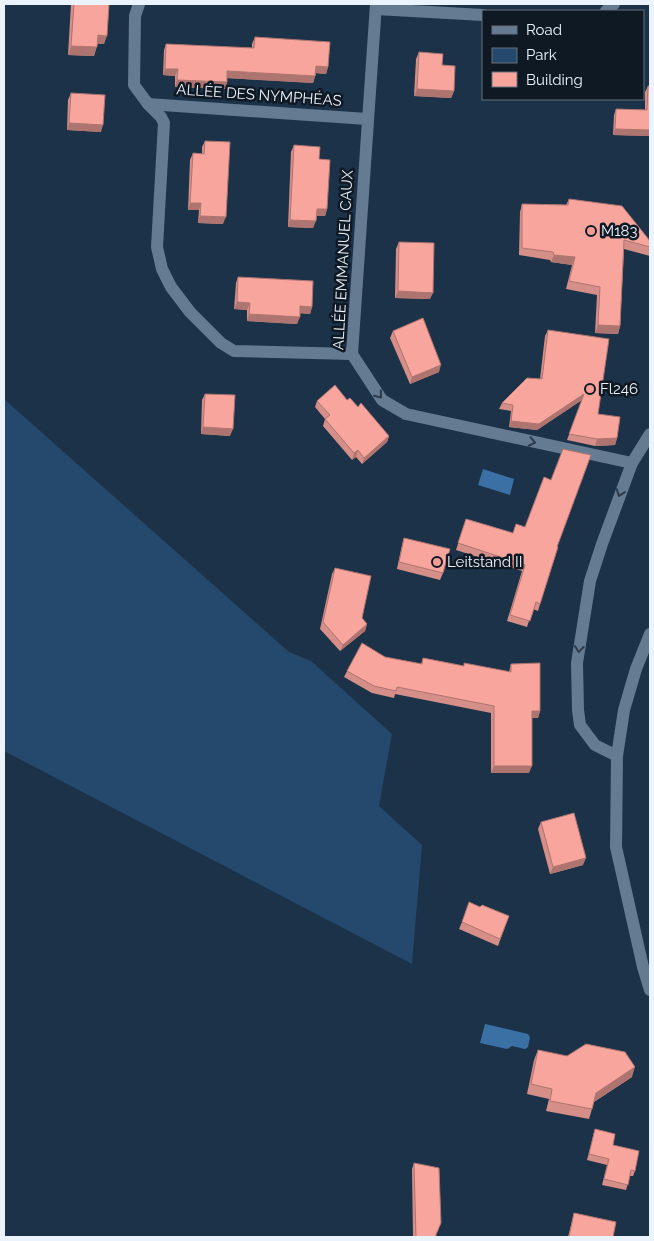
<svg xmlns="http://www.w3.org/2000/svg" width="654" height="1241" viewBox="0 0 654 1241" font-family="Raleway,sans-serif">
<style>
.green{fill:#24496d}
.water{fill:#3b70a4}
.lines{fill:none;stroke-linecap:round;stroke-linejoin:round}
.minor{stroke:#657b92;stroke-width:12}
.wall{fill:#d58e88}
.shaded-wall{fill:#ae746f}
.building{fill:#f8a59e;stroke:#ae746f}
.oneway{stroke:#2d3b4a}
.poi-dot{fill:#f59c95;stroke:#0f1923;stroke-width:2}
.labels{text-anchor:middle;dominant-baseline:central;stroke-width:5;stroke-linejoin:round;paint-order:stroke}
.street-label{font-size:15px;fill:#ebf3fc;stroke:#0f1923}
.poi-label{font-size:15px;fill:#ebf3fc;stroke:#0f1923;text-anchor:start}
</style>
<rect width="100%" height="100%" fill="#1b3248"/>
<path class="green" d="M4 399 289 652 311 661 392 734 379 806 422 845 412 964 4 751Z"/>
<g class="water">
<path d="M483 469 514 479 510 495 478 485Z"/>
<path d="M485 1024 528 1034 530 1037 528 1047 525 1049 512 1046 507 1049 480 1043Z"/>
</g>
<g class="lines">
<g class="minor">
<path d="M139 4 135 16 134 85 148 104 161 117 164 123 157 247 162 269 171 287 190 312 221 343 234 351 352 354"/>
<path d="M376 4 352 354 382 400 406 414 632 463"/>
<path d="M376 9 483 15"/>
<path d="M606 11 614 4"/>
<path d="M148 104 367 119"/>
<path d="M650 634 636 669 624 710 617 756 616 847 643 967 650 990"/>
<path d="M617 756 595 745 580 725 578 710 577 663 590 581 602 544 632 463 650 434"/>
</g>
</g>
<g class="wall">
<path d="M71 4H109L104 44H97L94 56 68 55Z"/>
<path d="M255 37 328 67 326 74 316 73 313 83 227 78V82L225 89 175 87V76L163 75 164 50 166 44 252 48V44Z"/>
<path d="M419 52 454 91 451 98 414 96 416 59Z"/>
<path d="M648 86H650V136L613 135 614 115 616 109 645 110V92Z"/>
<path d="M71 93 101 132 67 130 68 100Z"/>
<path d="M205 141 223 224 198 223 199 210H188L190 160 193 153 202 154V147Z"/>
<path d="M294 145 319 159 327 209 325 216H316L313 228 288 227 291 152Z"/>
<path d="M569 199 650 241V256L624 249 620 326 618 334 595 333 597 295 566 289 572 265 551 262 550 260 519 255 520 212 522 204 566 205Z"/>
<path d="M399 242 430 299 395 298 396 249Z"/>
<path d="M238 277 312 307 310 314 300 313 297 324 247 321V310L234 309 236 283Z"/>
<path d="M548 330 598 414 617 438 615 445 595 446 567 440 582 400 537 430 509 427 511 411 499 409 502 403 540 379 545 336Z"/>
<path d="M393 331 439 372 410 384 390 338Z"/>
<path d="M205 394 230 436 201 434 202 400Z"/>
<path d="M347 400 358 407 389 436 387 442 362 464 356 457 352 460 323 426 325 419 315 407 317 401Z"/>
<path d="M466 519 557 547 538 611 533 609 527 627 507 621 522 571 456 550Z"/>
<path d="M404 538 443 573 440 580 397 569 402 545Z"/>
<path d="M335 568 362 618 367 624 365 631 340 651 320 629 332 574Z"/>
<path d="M385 657 421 664 423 658 463 666 509 672 511 664 540 711 538 718H532L529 773H491V713L395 694 394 698 372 693 344 677 347 671Z"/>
<path d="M541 822 583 865 550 874 538 829Z"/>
<path d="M509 916 498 946 459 929 462 922Z"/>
<path d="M538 1050 632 1077 594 1102 592 1109 589 1119 546 1111 549 1099 527 1094 534 1060Z"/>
<path d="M595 1129 635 1171 633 1176H630L626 1190 602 1185 607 1165 587 1160Z"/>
<path d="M414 1163 439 1229 436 1235V1237H413L412 1169Z"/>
<path d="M574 1213 613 1237H568Z"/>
</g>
<g class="shaded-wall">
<path d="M98 35 107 36 104 44H95Z"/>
<path d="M71 46 97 47 94 56 68 55Z"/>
<path d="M316 66 328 67 326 74 314 73Z"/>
<path d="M165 69H178L175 76 163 75Z"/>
<path d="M227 71 315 76 313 83 225 78Z"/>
<path d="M177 80 227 82 225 89 175 87Z"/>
<path d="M417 89 454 91 451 98 414 96Z"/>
<path d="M69 123 103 125 101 132 67 130Z"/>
<path d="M615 129 650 130V136L613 135Z"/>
<path d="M190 203H201L199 210H188Z"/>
<path d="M317 209H327L325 216H314Z"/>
<path d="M200 216 226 217 223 224 198 223Z"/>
<path d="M290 220 316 221 313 228 288 227Z"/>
<path d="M554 255 575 257 572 265 551 262Z"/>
<path d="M398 291 433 293 430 299 395 298Z"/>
<path d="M237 302 250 303 247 310 234 309Z"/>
<path d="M300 306 312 307 310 314 298 313Z"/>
<path d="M249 314 300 317 297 324 247 321Z"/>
<path d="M598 325 620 326 618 334 595 333Z"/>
<path d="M441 365 439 372 410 384 412 377Z"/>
<path d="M584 394 582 400 537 430 509 427 511 421Z"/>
<path d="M203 427 233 429 230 436 201 434Z"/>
<path d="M389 436 387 442 362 464 364 458Z"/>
<path d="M617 438 615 445 595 446 597 439Z"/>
<path d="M358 450 356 457 352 460 354 453Z"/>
<path d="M367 624 365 631 340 651 343 645Z"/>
<path d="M532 711H540L538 718H530Z"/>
<path d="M494 766H532L529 773H491Z"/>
<path d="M586 858 583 865 550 874 553 867Z"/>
<path d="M635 1067 632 1077 592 1103 596 1093Z"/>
</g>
<g class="building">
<path d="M74 4H109L107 36 98 35 97 47 71 46Z"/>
<path d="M255 37 330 42 328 67 316 66 315 76 227 71V82L177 80 178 69H165L166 44 254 48Z"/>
<path d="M419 52 443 54 442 65 455 66 454 91 417 89Z"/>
<path d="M648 86H650V130L615 129 616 109 647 110Z"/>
<path d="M71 93 105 95 103 125 69 123Z"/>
<path d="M205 141 230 142 226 217 200 216 201 203H190L193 153 204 154Z"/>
<path d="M294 145 320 147 319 159 330 160 327 209H317L316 221 290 220Z"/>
<path d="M569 199 622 206 650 241V247L624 240 620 326 598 325 600 287 569 281 575 257 554 255 553 252 522 248V204L568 205Z"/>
<path d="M399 242 434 243 433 293 398 291Z"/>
<path d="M238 277 313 281 312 307 300 306V317L249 314 250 303 237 302Z"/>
<path d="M423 318 441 365 412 377 393 331Z"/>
<path d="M548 330 609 339 598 414 620 417 617 438 597 439 569 434 584 394 539 424 511 421 513 405 502 403 527 378 542 379Z"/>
<path d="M335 385 347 400 350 398 358 407 361 403 389 436 364 458 358 450 354 453 325 419 330 415 317 401Z"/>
<path d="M205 394 235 395 233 429 203 427Z"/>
<path d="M563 449 591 455 557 547H558L540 604 536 602 530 621 510 615 525 565 458 543 466 519 513 533 516 524 525 527 544 477 551 480Z"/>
<path d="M404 538 450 549 443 573 399 562Z"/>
<path d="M335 568 371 576 362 618 367 624 343 645 323 622Z"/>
<path d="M362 643 385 657 422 664 423 658 464 666V663L511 672V664L540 663V711H532V766H494V706L397 687 396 691 374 686 347 671Z"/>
<path d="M574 813 586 858 553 867 541 822Z"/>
<path d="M469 902 480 907 482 905 509 916 500 939 462 922Z"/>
<path d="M586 1044 625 1052 635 1067 596 1093 592 1109 550 1101 552 1089 531 1084 538 1050 567 1056Z"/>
<path d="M595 1129 615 1134 613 1145 639 1151 635 1171 631 1170 628 1185 604 1179 609 1159 589 1154Z"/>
<path d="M414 1163 439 1168 441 1223 436 1234V1237H416Z"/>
<path d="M574 1213 616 1222 613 1237H569Z"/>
</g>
<defs><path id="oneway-chevron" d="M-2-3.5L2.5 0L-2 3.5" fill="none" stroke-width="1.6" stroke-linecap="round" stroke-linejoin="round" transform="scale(1.25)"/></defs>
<g class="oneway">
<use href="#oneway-chevron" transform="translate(379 395) rotate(51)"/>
<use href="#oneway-chevron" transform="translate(532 442) rotate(12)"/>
<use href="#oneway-chevron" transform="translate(620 493) rotate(110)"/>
<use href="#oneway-chevron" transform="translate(579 649) rotate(97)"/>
</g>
<g class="poi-dot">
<circle cx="591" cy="231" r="5"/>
<circle cx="590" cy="389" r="5"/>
<circle cx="437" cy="562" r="5"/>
</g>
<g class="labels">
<g class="street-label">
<text transform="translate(259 95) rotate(4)">ALLÉE DES NYMPHÉAS</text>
<text transform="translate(343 260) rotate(-87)">ALLÉE EMMANUEL CAUX</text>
</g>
<g class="poi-label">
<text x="601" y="231">M183</text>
<text x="600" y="389">Fl246</text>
<text x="447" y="562">Leitstand II</text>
</g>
</g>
<rect width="654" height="1241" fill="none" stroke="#ebf3fc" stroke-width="10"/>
<rect x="482" y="10" width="162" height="90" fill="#0f1923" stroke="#67707a"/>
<rect x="492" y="26" width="25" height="8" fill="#657b92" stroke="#67707a"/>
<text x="526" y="35" font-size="15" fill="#ebf3fc">Road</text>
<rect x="492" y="48" width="25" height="15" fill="#24496d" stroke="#67707a"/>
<text x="526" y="60" font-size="15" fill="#ebf3fc">Park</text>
<rect x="492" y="72" width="25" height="15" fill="#f8a59e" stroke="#67707a"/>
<text x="526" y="85" font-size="15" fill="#ebf3fc">Building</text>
</svg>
